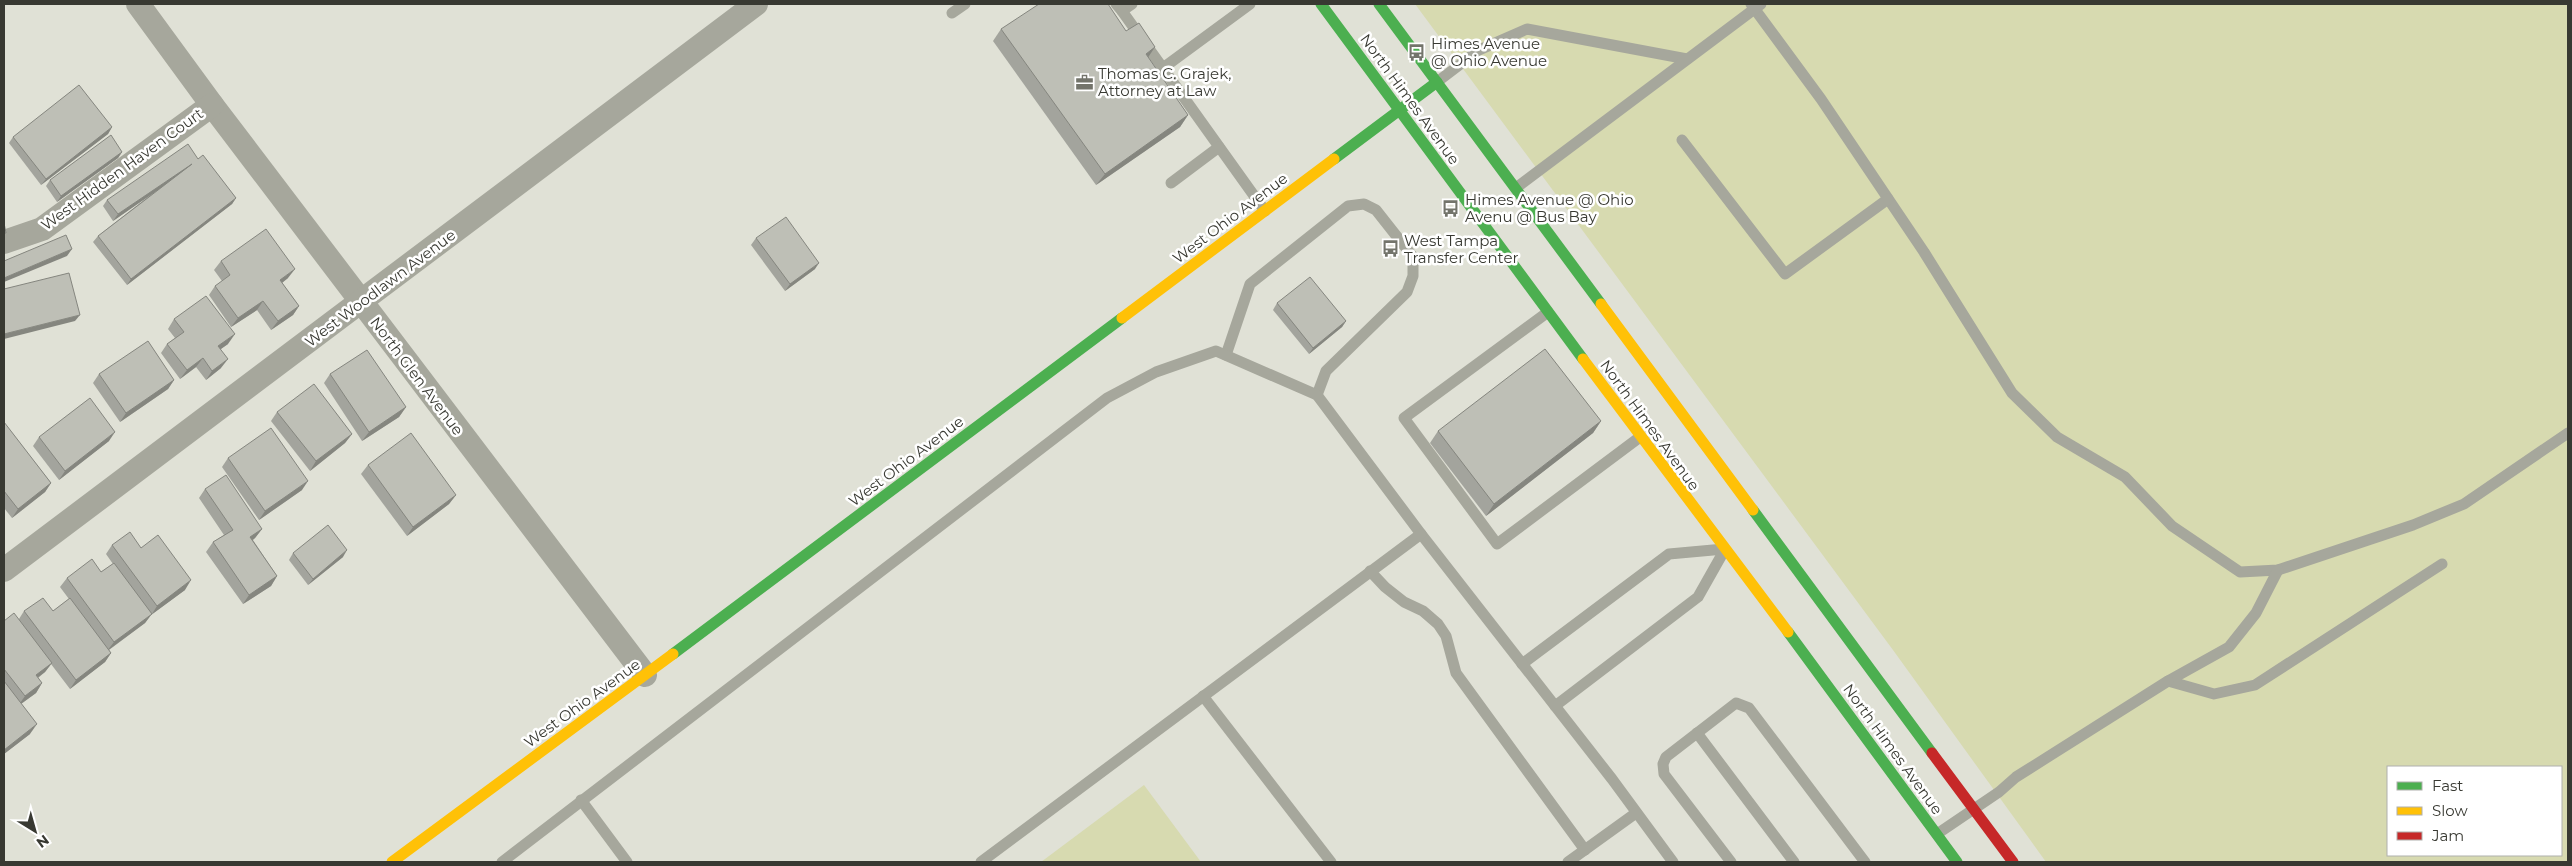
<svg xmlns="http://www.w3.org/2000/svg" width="2572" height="866" viewBox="0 0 2572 866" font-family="Montserrat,sans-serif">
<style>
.grass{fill:#d7dab0;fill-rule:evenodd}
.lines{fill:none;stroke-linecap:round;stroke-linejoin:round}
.lane{stroke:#a6a79c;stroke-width:11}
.street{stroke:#a6a79c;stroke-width:24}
.fast{stroke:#4caf50;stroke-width:11}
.slow{stroke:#ffc107;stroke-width:11}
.jam{stroke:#c62828;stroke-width:11}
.wall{fill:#a3a49d}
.shaded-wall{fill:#85867f}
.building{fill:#bebfb6;stroke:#85867f}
.labels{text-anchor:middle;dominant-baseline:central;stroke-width:5;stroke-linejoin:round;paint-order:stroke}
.poi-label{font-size:15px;fill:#383932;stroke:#fff;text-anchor:start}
.street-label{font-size:15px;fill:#383932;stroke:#fff}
</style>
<rect width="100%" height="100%" fill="#e0e1d6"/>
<g class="grass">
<path d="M1415 4H2568V862H2046L1893 650ZM2388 767H2561V855H2388Z"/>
<path d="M1144 785 1201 862H1041Z"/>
</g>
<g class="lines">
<g class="lane">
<path d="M1116 4 1122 11 1132 4"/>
<path d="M1751 4 1821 99 1924 252 2012 393 2057 437 2125 477 2172 526 2240 572 2278 570 2413 525 2464 504 2568 433"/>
<path d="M1122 11 1265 211"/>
<path d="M952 13 965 4"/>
<path d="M1163 68 1250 4"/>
<path d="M1437 82 1479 50 1527 29 1687 59"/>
<path d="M1682 140 1785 274 1888 199"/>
<path d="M1171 183 1219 147"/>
<path d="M1516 188 1761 4"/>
<path d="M1548 312 1404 418 1497 544 1640 437"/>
<path d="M1226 355 1250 284 1348 206 1364 204 1376 210 1413 257V276L1407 292 1326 371 1317 395"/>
<path d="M2278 570 2256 613 2229 647 2168 681 2214 694 2255 685 2442 564"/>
<path d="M1370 571 1385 587 1404 602 1423 611 1438 624 1446 636 1456 673 1585 850"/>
<path d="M1522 664 1669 554 1724 549"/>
<path d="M1203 696 1331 862"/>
<path d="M1555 706 1698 597 1724 551"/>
<path d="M1697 733 1794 862"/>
<path d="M581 800 627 862"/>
<path d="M1937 834 1999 792 2016 777 2168 681"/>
<path d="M502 862 1107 398 1156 372 1216 351 1317 395 1421 534 1612 779 1673 862"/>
<path d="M981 862 1421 534"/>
<path d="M1568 862 1636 813"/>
<path d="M1731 862 1664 774 1663 764 1666 757 1736 703 1749 708 1865 862"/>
</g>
<g class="street">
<path d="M138 4 212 105 645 675"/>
<path d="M4 242 42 229 212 105"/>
<path d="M4 570 756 4"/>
</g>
<g class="fast">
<path d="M1321 4 1583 359"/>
<path d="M1379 4 1601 304"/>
<path d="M1334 159 1437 82"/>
<path d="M1753 510 1932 753"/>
<path d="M1788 632 1957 862"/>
<path d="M673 654 1122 318"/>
</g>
<g class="slow">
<path d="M1601 304 1753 510"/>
<path d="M1122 318 1334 159"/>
<path d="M1583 359 1788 632"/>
<path d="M392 862 673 654"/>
</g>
<path class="jam" d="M1932 753 2013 862"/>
</g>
<g class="wall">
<path d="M1001 29 1126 31 1148 57 1188 115 1180 127 1096 185 993 41Z"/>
<path d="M112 127 108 134 41 185 9 143 13 137Z"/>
<path d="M122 152 118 158 57 202 46 186 50 180Z"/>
<path d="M198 159 236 198 232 204 127 285 93 242 98 236 154 192 113 221 103 206 107 200Z"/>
<path d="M756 238 815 269 785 291 751 245Z"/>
<path d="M221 261 288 278 282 283 299 306 293 315 271 330 257 310 231 327 209 295 215 286 222 281 214 270Z"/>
<path d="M1277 303 1346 321 1342 327 1309 354 1273 310Z"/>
<path d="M174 319 228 344 221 349V368L206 380 196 367 180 379 161 353 167 344 175 338 168 329Z"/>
<path d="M99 374 174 380 168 389 120 422 93 383Z"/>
<path d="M330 374 406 407 399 417 362 441 324 383Z"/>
<path d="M277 412 352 434 345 443 310 471 271 421Z"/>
<path d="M1601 421 1593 433 1486 516 1430 443 1438 431Z"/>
<path d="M4 423 51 483 45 492 12 518 4 508Z"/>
<path d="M39 437 109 441 59 480 33 446Z"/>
<path d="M228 458 302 490 259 520 222 467Z"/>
<path d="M368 465 456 495 449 504 407 536 361 474Z"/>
<path d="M205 489 262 529 255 538 253 540 277 576 271 586 243 604 206 552 213 542 224 535 199 498Z"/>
<path d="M112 545 141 548 185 590 151 615 145 623 109 650 111 653 105 662 70 689 51 664 45 672 38 678 42 683 36 693 21 704 30 734 4 754V621L19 619 24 611H53L69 599 60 587 67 578 101 572 113 564 106 554Z"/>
<path d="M293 553 343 557 308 585 289 560Z"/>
</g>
<g class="shaded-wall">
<path d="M1155 47 1147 59 1146 54Z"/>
<path d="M1188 115 1180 127 1096 185 1105 174Z"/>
<path d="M112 127 108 134 41 185 46 179Z"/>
<path d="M122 152 118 158 57 202 61 196Z"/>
<path d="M192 164 187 170 113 221 118 214Z"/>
<path d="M236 198 232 204 127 285 131 279Z"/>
<path d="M72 249 67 256 4 282V278Z"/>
<path d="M819 263 815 269 785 291 790 284Z"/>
<path d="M295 269 288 278 274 289 280 280Z"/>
<path d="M263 301 257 310 231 327 238 318Z"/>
<path d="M299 306 293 315 271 330 278 321Z"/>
<path d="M80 315 75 321 4 339V334Z"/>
<path d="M1346 321 1342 327 1309 354 1313 348Z"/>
<path d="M235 334 228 344 212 355 218 346Z"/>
<path d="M203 358 196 367 180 379 187 370Z"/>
<path d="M228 359 221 368 206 380 212 371Z"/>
<path d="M174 380 168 389 120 422 126 413Z"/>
<path d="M406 407 399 417 362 441 369 432Z"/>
<path d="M1601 421 1593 433 1486 516 1494 504Z"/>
<path d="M115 432 109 441 59 480 65 471Z"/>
<path d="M352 434 345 443 310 471 316 461Z"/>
<path d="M308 481 302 490 259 520 265 511Z"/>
<path d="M51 483 45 492 12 518 18 509Z"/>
<path d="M456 495 449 504 407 536 413 527Z"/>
<path d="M262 529 255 538 244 546 250 537Z"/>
<path d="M347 550 343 557 308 585 313 579Z"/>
<path d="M277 576 271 586 243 604 249 595Z"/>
<path d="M191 580 185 590 151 615 145 623 107 651 114 642 152 614 157 606Z"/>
<path d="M111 653 105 662 70 689 76 680Z"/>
<path d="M52 663 45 672 29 684 36 675Z"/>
<path d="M42 683 36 693 18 706 25 696Z"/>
<path d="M37 724 30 734 4 754V750Z"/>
</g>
<g class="building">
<path d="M1039 4H1108L1126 31 1139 23 1155 47 1146 54 1188 115 1105 174 1001 29Z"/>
<path d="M79 85 112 127 46 179 13 137Z"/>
<path d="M111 135 122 152 61 196 50 180Z"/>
<path d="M188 144 198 159 203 155 236 198 131 279 98 236 192 164 118 214 107 200Z"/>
<path d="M786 217 819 263 790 284 756 238Z"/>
<path d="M4 223 6 233H4Z"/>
<path d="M266 229 295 269 280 280 299 306 278 321 263 301 238 318 215 286 230 275 221 261Z"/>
<path d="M66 235 72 249 4 278V261Z"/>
<path d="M69 273 80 315 4 334V289Z"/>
<path d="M1310 277 1346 321 1313 348 1277 303Z"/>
<path d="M206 296 235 334 218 346 228 359 212 371 203 358 187 370 167 344 184 332 174 319Z"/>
<path d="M148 341 174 380 126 413 99 374Z"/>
<path d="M1545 349 1601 421 1494 504 1438 431Z"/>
<path d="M367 350 406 407 369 432 330 374Z"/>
<path d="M314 384 352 434 316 461 277 412Z"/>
<path d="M90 398 115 432 65 471 39 437Z"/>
<path d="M4 422 51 483 18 509 4 491Z"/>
<path d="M271 428 308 481 265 511 228 458Z"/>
<path d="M411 433 456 495 413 527 368 465Z"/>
<path d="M226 475 262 529 250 537 277 576 249 595 213 542 233 530 205 489Z"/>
<path d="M328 525 347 550 313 579 293 553Z"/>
<path d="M130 532 141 548 158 535 191 580 157 606 112 545Z"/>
<path d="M92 559 101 572 114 563 152 614 114 642 67 578Z"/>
<path d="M43 598 53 611 70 598 111 653 76 680 24 611Z"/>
<path d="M14 613 52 663 36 675 42 683 25 696 4 669V621Z"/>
<path d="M4 681 37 724 4 750Z"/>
</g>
<defs>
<symbol id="bus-bare" viewBox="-9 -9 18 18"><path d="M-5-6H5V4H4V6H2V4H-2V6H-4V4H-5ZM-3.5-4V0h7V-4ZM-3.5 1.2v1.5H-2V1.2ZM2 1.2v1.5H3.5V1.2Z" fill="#73746b" stroke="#fff" stroke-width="2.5" paint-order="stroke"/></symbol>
<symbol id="office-bare" viewBox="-9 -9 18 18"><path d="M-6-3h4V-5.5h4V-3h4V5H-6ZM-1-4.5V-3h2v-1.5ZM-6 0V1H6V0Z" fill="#73746b" stroke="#fff" stroke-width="2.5" paint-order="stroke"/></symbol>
</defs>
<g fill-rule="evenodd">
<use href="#bus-bare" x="1404" y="40" width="25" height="25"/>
<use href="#office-bare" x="1072" y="70" width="25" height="25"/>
<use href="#bus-bare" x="1438" y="196" width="25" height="25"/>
<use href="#bus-bare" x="1378" y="236" width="25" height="25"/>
</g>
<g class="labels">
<g class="poi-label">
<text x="1431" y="43">Himes Avenue<tspan x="1431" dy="17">@ Ohio Avenue</tspan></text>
<text x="1098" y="73">Thomas C. Grajek,<tspan x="1098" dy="17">Attorney at Law</tspan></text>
<text x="1465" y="199">Himes Avenue @ Ohio<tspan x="1465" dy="17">Avenu @ Bus Bay</tspan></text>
<text x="1404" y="240">West Tampa<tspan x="1404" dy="17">Transfer Center</tspan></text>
</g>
<g class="street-label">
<text transform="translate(1410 99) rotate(54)">North Himes Avenue</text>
<text transform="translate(122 169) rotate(-36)">West Hidden Haven Court</text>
<text transform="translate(1230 218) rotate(-37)">West Ohio Avenue</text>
<text transform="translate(380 288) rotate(-37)">West Woodlawn Avenue</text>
<text transform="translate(417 376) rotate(53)">North Glen Avenue</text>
<text transform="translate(1650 425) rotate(54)">North Himes Avenue</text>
<text transform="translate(906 461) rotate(-37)">West Ohio Avenue</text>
<text transform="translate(582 703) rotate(-36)">West Ohio Avenue</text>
<text transform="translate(1893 749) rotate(54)">North Himes Avenue</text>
</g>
</g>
<rect width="2572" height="866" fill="none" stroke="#383932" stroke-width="10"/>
<rect x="2387" y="766" width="175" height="90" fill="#ffffff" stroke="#afb0ad"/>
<rect x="2397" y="782" width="25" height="8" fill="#4caf50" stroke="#afb0ad"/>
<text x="2432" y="791" font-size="15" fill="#383932">Fast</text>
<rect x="2397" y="807" width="25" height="8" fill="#ffc107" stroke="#afb0ad"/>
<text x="2432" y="816" font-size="15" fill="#383932">Slow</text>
<rect x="2397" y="832" width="25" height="8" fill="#c62828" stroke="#afb0ad"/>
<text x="2432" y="841" font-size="15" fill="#383932">Jam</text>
<g transform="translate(35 831) rotate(143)" stroke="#ffffff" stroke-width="4" paint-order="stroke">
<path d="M0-4L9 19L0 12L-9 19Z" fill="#383932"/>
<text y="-8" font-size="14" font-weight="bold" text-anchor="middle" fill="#383932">N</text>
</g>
</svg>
